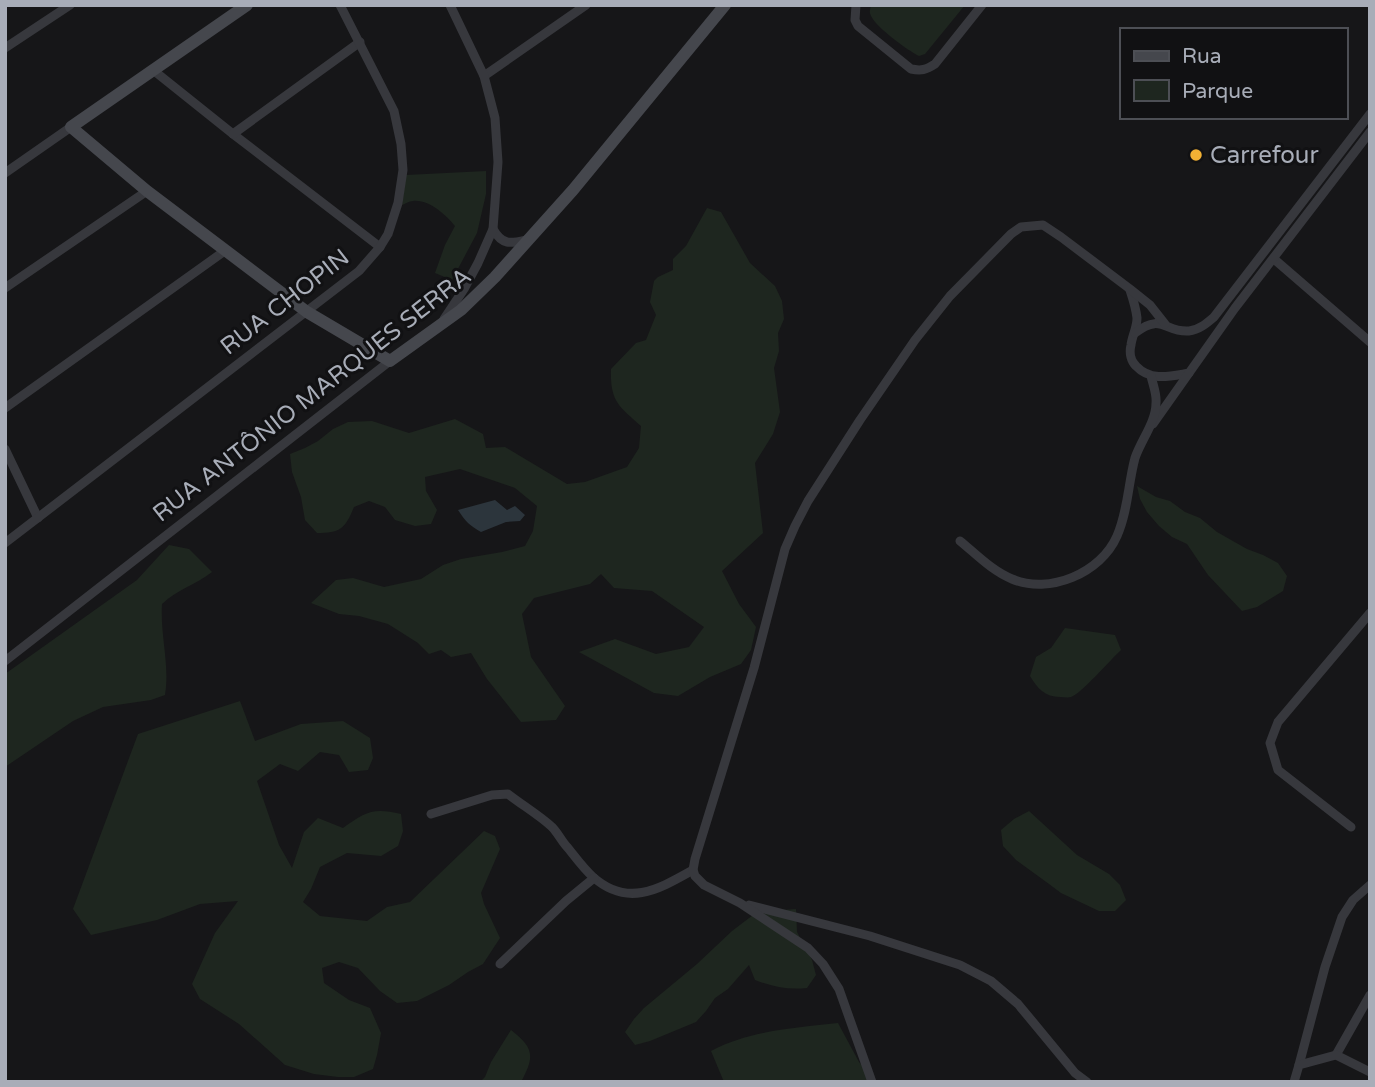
<svg xmlns="http://www.w3.org/2000/svg" width="1375" height="1087" viewBox="0 0 1375 1087" font-family="'Varela Round',sans-serif">
<style>
.green{fill:#1e261f}
.water{fill:#2c353c}
.lines{fill:none;stroke-linecap:round;stroke-linejoin:round}
.street{stroke:#37383d;stroke-width:9}
.secondary{stroke:#45474d;stroke-width:12}
.poi-dot{fill:#f2b134;stroke:#111113;stroke-width:2.5}
.labels{text-anchor:middle;dominant-baseline:central;stroke-width:6;stroke-linejoin:round;paint-order:stroke}
.poi-label{font-size:24px;fill:#a8adb8;stroke:#111113;text-anchor:start}
.street-label{font-size:24px;fill:#a8adb8;stroke:#111113}
</style>
<rect width="100%" height="100%" fill="#161618"/>
<g class="green">
<path d="M871 5H965L925 54 919 56C907 50 877 28 871 16 869 11 870 11 871 5Z"/>
<path d="M486 171V194L477 233 452 280 435 273 445 245 455 226C446 215 429 199 413 201 409 201 405 204 402 205L406 175Z"/>
<path d="M707 208 721 212 750 263 775 286 782 301 784 319 778 333 779 351 774 368 780 412 773 434 755 463 763 533 722 571 739 604 756 627 751 650 741 664 710 677 678 696 654 693 579 652 615 639 656 654 689 647 704 627 652 591 614 588 601 574 590 584 534 598 522 614 531 657 565 706 556 720 521 722 487 679 471 653 451 657 441 650 429 654 418 643 388 624 359 616 339 614 311 603 336 580 353 578 384 587 421 579 443 565 461 559 502 552 525 546 533 531 537 506 515 488 460 469 425 477 426 491 437 510 431 524 415 526 395 520 385 507 369 501 354 507C345 529 340 533 317 533L305 520 301 497 292 472 290 454 305 448 318 441 333 429 348 422 372 421 409 433 455 419 483 434 486 448 505 447 567 484 585 482 627 467 639 448 641 426C619 406 610 402 611 369L636 343 646 340 656 315 650 302 654 281 658 277 673 270V259L686 246Z"/>
<path d="M1137 486 1156 497 1170 501 1185 512 1200 518 1217 532 1247 549 1263 555 1278 563 1287 576 1283 591 1257 607 1242 611 1208 575 1187 544 1172 537 1159 526 1147 512 1140 499Z"/>
<path d="M169 545 189 549 212 572C195 585 178 589 162 604 160 635 170 665 165 695L151 700 103 707 73 721 5 767V674L137 580Z"/>
<path d="M1065 628 1115 635 1121 650C1110 660 1081 694 1071 697 1068 698 1064 697 1060 697 1045 697 1037 688 1030 676L1036 657 1051 648Z"/>
<path d="M240 701 255 741 301 724 343 721 370 738 373 758 368 770 349 772 339 755 320 752 298 771 280 764 257 781 279 845 292 868 304 832 318 818 343 828C365 812 373 807 401 814L403 831 398 846 381 856 347 853 320 867 311 889 303 902 320 916 367 921 387 907 410 902 484 831 495 836 500 849 481 893 484 904 500 938 483 964 468 972 449 985 417 1001 397 1003 380 991 358 968 339 962 322 968 324 983 349 1000 370 1008 381 1033 377 1055 373 1069 354 1077H338L314 1074 285 1065 239 1024 200 999 192 984 215 933 238 901 200 904 157 920 91 935 73 909 138 734Z"/>
<path d="M1029 811 1077 855 1109 874 1120 885 1126 900 1115 911H1099L1061 893 1049 884 1016 860 1003 846 1001 830 1014 819Z"/>
<path d="M796 909 797 932 812 960 816 975 807 988C788 990 773 987 755 980L749 965 728 989 715 998 706 1011 696 1022 650 1041 635 1045 625 1032 634 1019 644 1008 697 964 732 931 757 912Z"/>
<path d="M838 1023 859 1062 876 1082H724L711 1051C751 1030 795 1028 838 1023Z"/>
<path d="M511 1030C534 1048 535 1056 521 1082H480L485 1077 491 1062Z"/>
</g>
<path class="water" d="M495 500 507 510 515 506 525 515 520 521 506 522 481 532C470 526 465 521 458 510Z"/>
<g class="lines">
<g class="street">
<path d="M856 5 855 20 858 26 911 69C921 71 926 70 935 64L982 5"/>
<path d="M5 48 70 5"/>
<path d="M153 70 233 134 380 247"/>
<path d="M484 76 586 5"/>
<path d="M233 134 360 42"/>
<path d="M5 173 71 127"/>
<path d="M493 229C503 247 512 243 530 239"/>
<path d="M1274 259 1370 342"/>
<path d="M5 288 147 191"/>
<path d="M1130 290C1133 299 1136 309 1137 318 1137 328 1132 336 1131 345 1129 353 1131 361 1136 366 1151 382 1171 376 1189 373L1235 308 1370 132"/>
<path d="M444 319 464 289 478 263 493 229 498 162 495 118 484 76 450 5"/>
<path d="M1135 333C1162 312 1165 333 1189 331 1199 330 1207 323 1214 317L1370 114"/>
<path d="M5 408 226 250"/>
<path d="M1153 424 1189 373"/>
<path d="M5 449 38 518"/>
<path d="M960 541C976 554 992 571 1012 579 1049 595 1101 573 1117 536 1128 511 1128 484 1135 458 1141 440 1156 422 1156 403 1157 394 1153 385 1151 376"/>
<path d="M5 543 359 271 380 247 388 234 398 203 403 170 401 144 394 111 340 5"/>
<path d="M5 661 390 361"/>
<path d="M431 814 492 795 508 794C522 805 539 815 552 827 558 833 562 842 568 848 576 858 584 869 593 877 628 908 659 889 693 870"/>
<path d="M1351 827 1278 770 1270 743 1278 722 1370 613"/>
<path d="M749 905 870 936 960 965 991 981 1018 1004 1075 1073 1087 1082"/>
<path d="M500 964 566 901 594 878"/>
<path d="M1336 1055 1370 995"/>
<path d="M1299 1065 1325 967 1342 917 1353 900 1370 885"/>
<path d="M872 1082 839 989 823 964 808 948 740 903 704 885 695 876 693 870 695 859 754 668 785 549 795 526 808 501 860 420 915 340 950 296 1011 234 1021 227 1043 225 1061 237 1130 289 1150 305 1165 324"/>
<path d="M1294 1082 1299 1065 1336 1055 1370 1072"/>
</g>
<path class="secondary" d="M247 5 71 127 147 191 307 312 390 361 461 310 495 277 573 190 725 5"/>
</g>
<circle class="poi-dot" cx="1196" cy="155" r="7"/>
<g class="labels">
<g class="poi-label">
<text x="1210" y="155">Carrefour</text>
</g>
<g class="street-label">
<text transform="translate(285 302) rotate(-38)">RUA CHOPIN</text>
<text transform="translate(312 395) rotate(-38)">RUA ANTÔNIO MARQUES SERRA</text>
</g>
</g>
<rect width="1375" height="1087" fill="none" stroke="#a8adb8" stroke-width="14"/>
<rect x="1120" y="28" width="228" height="91" fill="#111113" stroke="#4d4f55" stroke-width="2"/>
<rect x="1134" y="51" width="35" height="10" fill="#45474d" stroke="#4d4f55" stroke-width="2"/>
<text x="1182" y="63" font-size="21" fill="#a8adb8">Rua</text>
<rect x="1134" y="80" width="35" height="21" fill="#1e261f" stroke="#4d4f55" stroke-width="2"/>
<text x="1182" y="98" font-size="21" fill="#a8adb8">Parque</text>
</svg>
